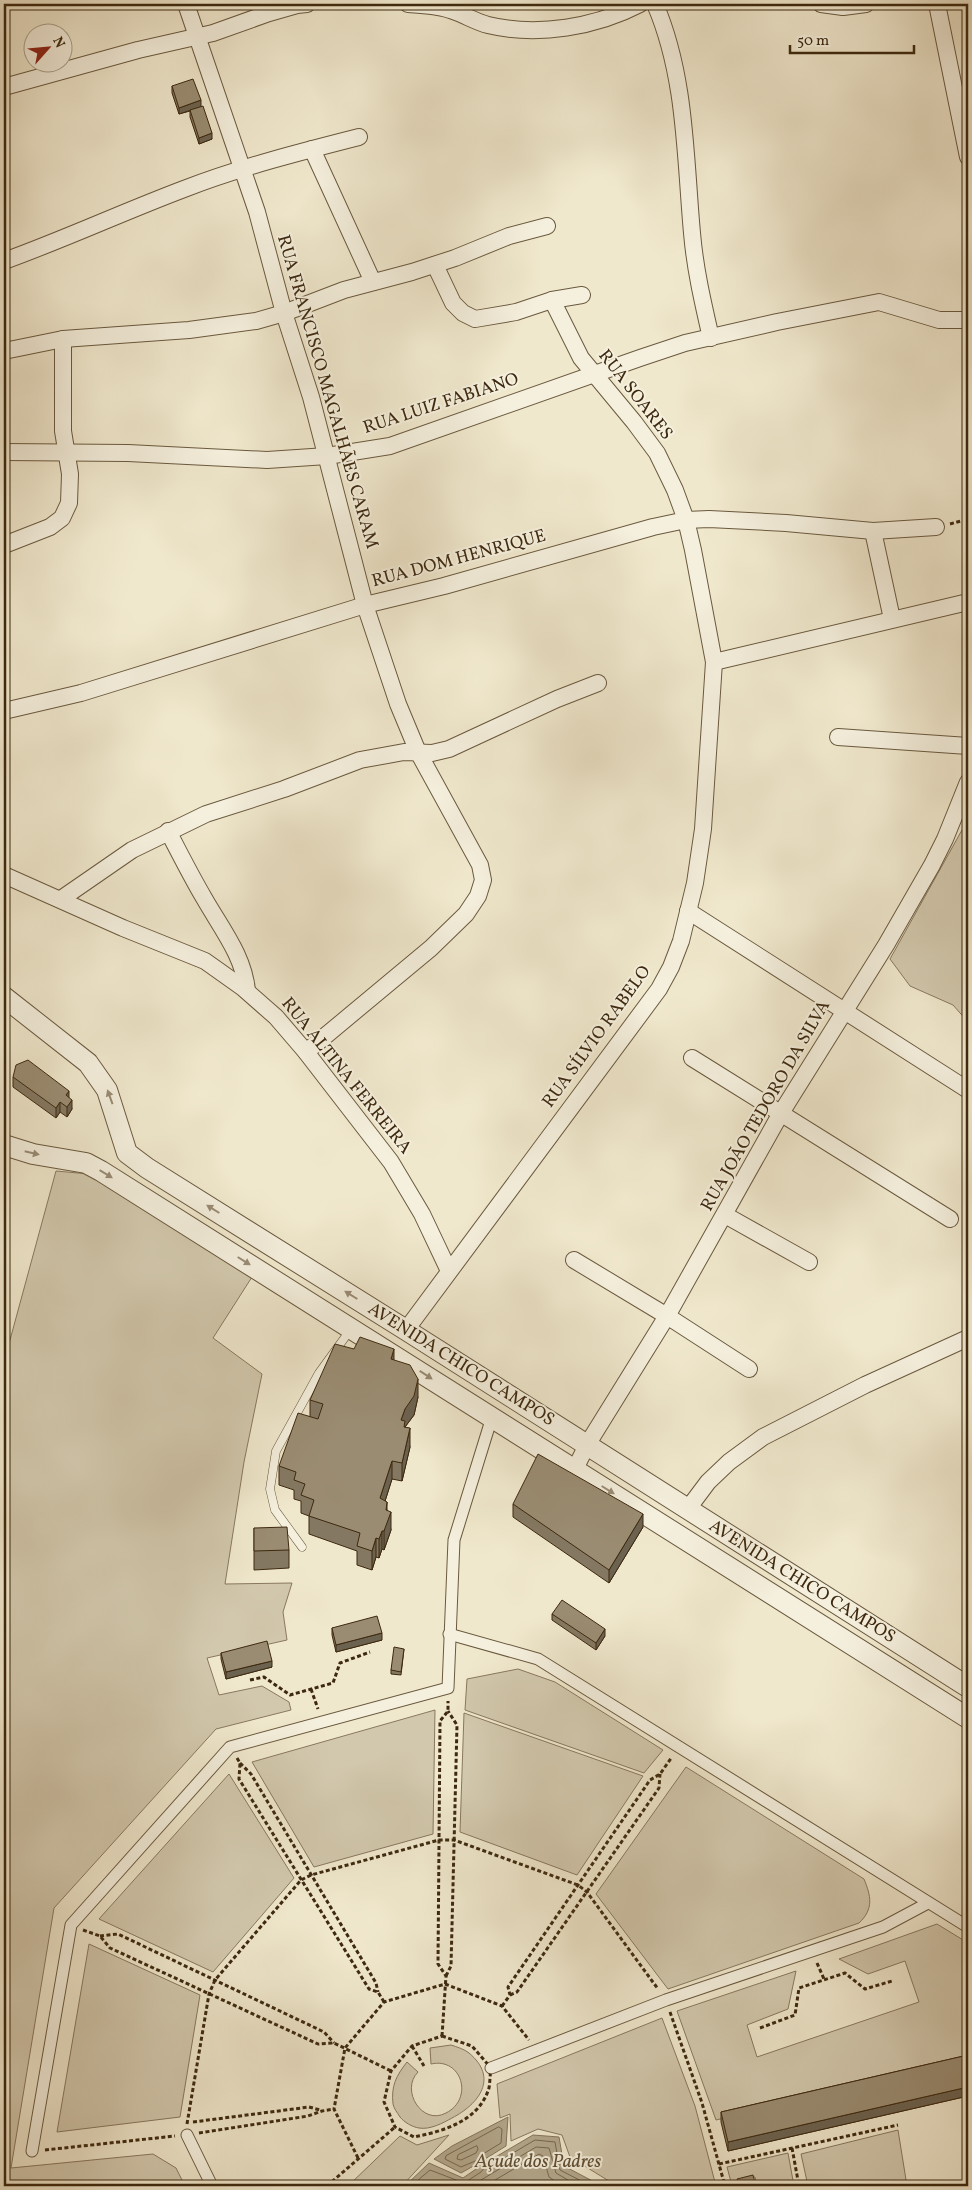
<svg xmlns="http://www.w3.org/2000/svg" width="972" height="2190" viewBox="0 0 972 2190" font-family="Vollkorn,serif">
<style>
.green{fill:#d2c8ad;stroke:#88785e}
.water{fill:#b3a78c;stroke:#84755a}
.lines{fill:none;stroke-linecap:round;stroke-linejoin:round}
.shore{stroke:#78684e;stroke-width:1}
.service-casing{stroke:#6a593e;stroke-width:9}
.pedestrian-casing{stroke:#6a593e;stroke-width:13}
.minor-casing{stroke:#6a593e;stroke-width:18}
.tertiary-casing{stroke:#6a593e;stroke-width:22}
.path{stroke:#3d290f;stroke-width:3;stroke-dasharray:4 2.5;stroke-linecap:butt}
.service{stroke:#f5f0de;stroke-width:8}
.pedestrian{stroke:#f5f0de;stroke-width:11}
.minor{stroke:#f5f0de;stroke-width:16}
.tertiary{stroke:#f5f0de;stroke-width:20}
.wall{fill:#847862;stroke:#3d290f}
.shaded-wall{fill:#6c6250;stroke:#3d290f}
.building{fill:#9a8c72;stroke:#3d290f}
.oneway{fill:#998c76}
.labels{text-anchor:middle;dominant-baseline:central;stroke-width:4;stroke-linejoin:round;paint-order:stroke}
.street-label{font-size:18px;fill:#3d290f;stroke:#f5f0de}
.water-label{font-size:19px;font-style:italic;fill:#604f34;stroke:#f5f0de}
</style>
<rect width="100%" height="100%" fill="#f0e8cd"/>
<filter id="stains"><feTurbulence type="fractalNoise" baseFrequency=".004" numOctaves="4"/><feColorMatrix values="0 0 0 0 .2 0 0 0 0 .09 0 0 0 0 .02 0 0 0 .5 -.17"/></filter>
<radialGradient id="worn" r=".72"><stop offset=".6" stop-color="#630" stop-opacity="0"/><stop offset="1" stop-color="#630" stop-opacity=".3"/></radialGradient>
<g class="green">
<path d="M962 830 968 831V1022L953 1005 910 986 890 959Z"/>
<path d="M56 1171 89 1174 252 1277 213 1338 262 1374 244 1462 225 1584 292 1583 283 1612 287 1640 207 1658 219 1695 262 1686 289 1702 291 1710 216 1729 54 1908 11 2168 153 2154 176 2168 185 2186H4V1362Z"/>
<path d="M518 1669 555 1682 663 1750 644 1773 465 1710 467 1679Z"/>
<path d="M435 1710 433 1834 314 1867 252 1762Z"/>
<path d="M464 1713 643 1776 577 1875 460 1832Z"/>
<path d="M686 1767 864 1879C871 1896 874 1909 859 1923L668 1989 596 1894Z"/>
<path d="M229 1774 294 1878 213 1972 99 1919Z"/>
<path d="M937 1924 968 1943V2061L716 2120 677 2011 796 1971 788 2009 747 2025 757 2057 919 2002 905 1961 868 1974 839 1959Z"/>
<path d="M89 1944 200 1995 180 2117 57 2132Z"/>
<path d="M662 2018 695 2106 716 2186H617L570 2157 562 2135 538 2129 511 2141 510 2114 500 2118 497 2084Z"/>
<path d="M451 2045C457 2047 464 2049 469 2053 499 2078 479 2104 452 2118 443 2123 430 2130 419 2128 412 2127 404 2122 400 2117 397 2112 394 2109 393 2104 391 2086 396 2076 407 2062L418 2072C400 2090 422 2126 446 2113 474 2099 462 2057 431 2064L430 2048Z"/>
<path d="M898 2130 907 2186H808L801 2154Z"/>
<path d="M449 2135 402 2186H348L400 2136 417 2145Z"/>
<path d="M788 2153 794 2186H757L755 2177 731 2182 727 2167Z"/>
</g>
<path class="water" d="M508 2117 506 2146 485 2159 487 2162 533 2135 559 2137 564 2166 602 2186 561 2185 558 2186H405L429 2163 463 2178 479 2167 477 2164 461 2173 434 2159 452 2146Z"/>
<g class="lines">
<g class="shore">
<path d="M499 2127 502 2129 501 2143 483 2154 480 2159 461 2167 445 2159 446 2156Z"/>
<path d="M477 2146 478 2149 476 2153 461 2160 457 2159 458 2155Z"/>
<path d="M411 2186 430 2170 464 2183 481 2172 485 2167 491 2166 535 2140 555 2142 560 2170 591 2186"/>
<path d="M471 2186 536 2147 549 2148 556 2173 578 2186"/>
<path d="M485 2186 539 2154 543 2156 549 2177 562 2186"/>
</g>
<defs>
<path id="service" d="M302 1547 275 1510 270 1489 276 1451 319 1373 351 1329"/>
<g id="pedestrian">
<path d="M449 1634 538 1659 968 1927"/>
<path d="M491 2068 666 2000 883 1927 928 1903"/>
<path d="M187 2135 212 2186"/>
<path d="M32 2151 71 1925 230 1747 448 1688 454 1540 492 1417"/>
</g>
<g id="minor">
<path d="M186 4 257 212 284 313 311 397 365 605 398 704 418 752 480 865 483 880 478 896 466 914 431 948 306 1052"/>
<path d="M408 4C423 5 439 5 453 11 465 15 476 22 488 25 538 37 596 27 640 4"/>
<path d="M655 4C686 76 685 156 692 233 695 269 703 303 711 338"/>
<path d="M821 4 843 7 866 4"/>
<path d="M937 4 968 157"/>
<path d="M4 87 138 50 213 33 269 13 297 5 307 4"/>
<path d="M312 149 373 282"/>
<path d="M4 261C65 239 123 212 184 189 241 167 300 152 359 137"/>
<path d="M435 265 453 303 463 313 475 319 516 312 552 300 582 295"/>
<path d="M4 351 63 339 189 330 256 321 284 313 344 290 412 272 455 258 509 236 547 226"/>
<path d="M4 452 128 453 267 460 327 456 390 446 640 358 685 343 777 322 879 302 939 320H968"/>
<path d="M873 531 892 619"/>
<path d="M4 545 50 527 62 518 69 503 70 474 63 431V339"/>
<path d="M714 662 968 602"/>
<path d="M4 711 81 693 365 605 444 586 653 527 686 520 709 519 786 523 873 531 936 527"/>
<path d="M838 737 968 746"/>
<path d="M168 831C180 854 191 876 204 898 221 928 244 956 247 991"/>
<path d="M4 875 123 928 205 961 243 988 276 1017 306 1052 391 1162 422 1214 449 1271"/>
<path d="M61 899 132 850 206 814 284 789 360 760 404 752 432 753 449 749 557 699 598 683"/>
<path d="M688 911 968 1090"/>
<path d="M692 1058 950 1219"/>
<path d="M725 1215 809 1262"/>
<path d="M574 1260 667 1316 749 1369"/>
<path d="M406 1330 659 989 671 967 681 941 695 883 703 829 714 662 693 550 686 520 675 490 657 453 634 422 581 358 552 300"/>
<path d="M575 1469 587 1445 667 1316 781 1113 886 945 932 865 945 839 968 782"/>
<path d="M687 1510 708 1482 729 1462 763 1437 865 1385 968 1338"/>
</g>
<g id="tertiary">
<path d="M4 997 88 1063 107 1090 127 1153 147 1168 406 1330 968 1687"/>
<path d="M4 1145 33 1154 86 1163 101 1171 968 1718"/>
</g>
</defs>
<use href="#service" class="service-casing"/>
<use href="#pedestrian" class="pedestrian-casing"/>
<use href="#minor" class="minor-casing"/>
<use href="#tertiary" class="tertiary-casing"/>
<g class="path">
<path d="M950 524 968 519"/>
<path d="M250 1680 264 1677 290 1695 333 1683 340 1663 370 1652"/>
<path d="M311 1689 318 1709"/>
<path d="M237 1758 240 1763 239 1779 369 1989 378 1992 384 2002"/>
<path d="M240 1763 251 1774 376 1983 378 1992"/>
<path d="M83 1930 100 1936 110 1948 318 2044 334 2043 391 2071"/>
<path d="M100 1936 118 1934 324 2032 334 2043"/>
<path d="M817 1963 824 1979"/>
<path d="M446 1976 451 1966 457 1725 448 1711"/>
<path d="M510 1995 517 1992 659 1788 660 1774"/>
<path d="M502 2006 510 1995 508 1987 650 1780 660 1774 672 1757"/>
<path d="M670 2012 702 2103 725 2186"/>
<path d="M760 2028 795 2015 799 1988 845 1973 865 1989 892 1981"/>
<path d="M442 2036 446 1976 438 1964 440 1721 448 1711V1701"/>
<path d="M442 2036 472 2046 491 2068C490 2075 490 2082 489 2088 479 2121 444 2131 414 2137L395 2127 384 2102 391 2071 412 2046Z"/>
<path d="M412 2046 424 2066"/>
<path d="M193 2122 309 2107 320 2110"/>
<path d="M187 2124 209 1994 215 1980 301 1880 311 1875 439 1840H454L578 1885 587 1892 658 1989"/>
<path d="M199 2133 308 2116 322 2111 334 2109"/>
<path d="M792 2148 799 2186"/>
<path d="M45 2150 175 2136"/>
<path d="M358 2158 334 2109 345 2048 384 2002 445 1984 502 2006 529 2040"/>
<path d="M719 2164 898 2125"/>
<path d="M327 2186 395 2127"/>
</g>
<use href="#service" class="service"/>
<use href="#pedestrian" class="pedestrian"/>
<use href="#minor" class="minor"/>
<use href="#tertiary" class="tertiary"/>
</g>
<g class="wall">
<path d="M172 86 201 106 212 139 199 144 190 117V111L179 114 172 93Z"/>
<path d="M13 1077 69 1098 72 1109 67 1117 60 1112 56 1118 13 1087Z"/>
<path d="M394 1361 418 1397 414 1415 405 1427 410 1447 402 1481 392 1479 385 1501 391 1530 384 1550 382 1549 379 1558 376 1557 372 1570 357 1565V1551L309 1534V1516L301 1513V1501L294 1499V1490L279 1485V1466L310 1417V1400Z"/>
<path d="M513 1504 643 1527 609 1583 513 1517Z"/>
<path d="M254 1528 289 1550V1568L254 1570Z"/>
<path d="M552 1614 605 1636 596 1650 552 1620Z"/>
<path d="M332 1628 382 1640 336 1652 332 1635Z"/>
<path d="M404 1649 401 1675 391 1674V1670Z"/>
<path d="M221 1653 272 1667 226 1679 221 1659Z"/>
<path d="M968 2055V2096L728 2151 721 2122V2112Z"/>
</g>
<g class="shaded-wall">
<path d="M201 100V107L179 114V108Z"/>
<path d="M212 133V139L199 144V138Z"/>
<path d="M9 1047V1059L4 1065V1053Z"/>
<path d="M69 1091V1100L66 1095Z"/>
<path d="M72 1100V1109L67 1117V1107Z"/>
<path d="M60 1102V1112L56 1118V1108Z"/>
<path d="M394 1349V1367L391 1359Z"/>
<path d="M418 1379V1397L414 1415 405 1427V1440L401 1420 405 1409Z"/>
<path d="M410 1428V1447L402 1481V1463Z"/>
<path d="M392 1461V1479L380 1517V1498Z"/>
<path d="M387 1502V1521L391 1512V1530L384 1550V1531L386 1510Z"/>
<path d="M643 1514V1527L609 1583V1570Z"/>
<path d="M382 1531V1549L379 1558V1539Z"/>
<path d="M376 1538V1557L372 1570V1551Z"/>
<path d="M605 1629V1636L596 1650V1643Z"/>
<path d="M382 1633V1640L336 1652V1645Z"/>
<path d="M272 1661V1667L226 1679V1672Z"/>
<path d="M968 2087V2096L728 2151V2142Z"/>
</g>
<g class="building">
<path d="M193 79 201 100 179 108 172 86Z"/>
<path d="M203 106 212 133 199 138 190 110Z"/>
<path d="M4 1042 9 1047 4 1053Z"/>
<path d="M28 1060 69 1091 66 1095 72 1100 67 1107 60 1102 56 1108 13 1077 16 1065Z"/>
<path d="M360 1337 394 1349 391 1359 410 1365 418 1379 414 1396 405 1409 401 1420 405 1421 404 1427 410 1428 402 1463 392 1461 380 1498 387 1502 386 1510 391 1512 384 1531H382L379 1539 376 1538 372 1551 357 1546 360 1533 309 1516 314 1500 301 1495 305 1484 294 1480 296 1472 279 1466 298 1413 318 1419 323 1404 310 1400 335 1344 354 1349Z"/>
<path d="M538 1454 643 1514 609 1570 513 1504Z"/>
<path d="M287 1527 289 1550 254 1551V1528Z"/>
<path d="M562 1600 605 1629 596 1643 552 1614Z"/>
<path d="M377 1616 382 1633 336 1645 332 1628Z"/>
<path d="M267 1641 272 1661 226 1672 221 1653Z"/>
<path d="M394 1647 404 1649 401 1672 391 1670Z"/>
<path d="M968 2055V2087L728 2142 721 2112Z"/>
<path d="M753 2175 756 2186H739L737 2179Z"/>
</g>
<defs><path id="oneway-solid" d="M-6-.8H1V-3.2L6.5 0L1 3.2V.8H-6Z" transform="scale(1.25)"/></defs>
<g class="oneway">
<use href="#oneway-solid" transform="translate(110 1097) rotate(-110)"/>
<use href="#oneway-solid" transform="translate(32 1153) rotate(13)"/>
<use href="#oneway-solid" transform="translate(106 1174) rotate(31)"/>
<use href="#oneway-solid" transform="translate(213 1209) rotate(-148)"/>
<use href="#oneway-solid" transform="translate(244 1261) rotate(32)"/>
<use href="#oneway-solid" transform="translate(351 1295) rotate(-148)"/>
<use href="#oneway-solid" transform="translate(426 1375) rotate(33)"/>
<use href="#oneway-solid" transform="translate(608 1490) rotate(32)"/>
</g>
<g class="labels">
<g class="street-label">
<text transform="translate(327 392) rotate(74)">RUA FRANCISCO MAGALHÃES CARAM</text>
<text transform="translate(635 395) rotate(52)">RUA SOARES</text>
<text transform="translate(441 404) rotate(-18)">RUA LUIZ FABIANO</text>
<text transform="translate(459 559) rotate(-15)">RUA DOM HENRIQUE</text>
<text transform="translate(597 1037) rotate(-54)">RUA SÍLVIO RABELO</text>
<text transform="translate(346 1076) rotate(51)">RUA ALTINA FERREIRA</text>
<text transform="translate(766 1106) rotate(-60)">RUA JOÃO TEDORO DA SILVA</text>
<text transform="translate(461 1365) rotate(32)">AVENIDA CHICO CAMPOS</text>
<text transform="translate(802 1582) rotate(32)">AVENIDA CHICO CAMPOS</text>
</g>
<g class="water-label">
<text x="538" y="2162">Açude dos Padres</text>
</g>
</g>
<rect width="972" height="2190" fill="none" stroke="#f0e8cd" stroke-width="20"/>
<rect x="5" y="5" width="962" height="2180" fill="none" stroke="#3d290f" stroke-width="2.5"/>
<rect x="10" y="10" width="952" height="2170" fill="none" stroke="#3d290f"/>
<g transform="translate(48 48) rotate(63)"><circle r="24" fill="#f5f0de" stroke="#aba08b"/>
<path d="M0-4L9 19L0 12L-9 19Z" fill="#8f2418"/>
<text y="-8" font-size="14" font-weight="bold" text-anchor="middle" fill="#3d290f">N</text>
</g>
<path d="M790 45v8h124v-8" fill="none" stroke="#3d290f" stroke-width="2.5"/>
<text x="797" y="45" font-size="15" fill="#3d290f" stroke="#f5f0de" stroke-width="4" paint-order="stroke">50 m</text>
<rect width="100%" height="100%" filter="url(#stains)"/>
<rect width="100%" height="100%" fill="url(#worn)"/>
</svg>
